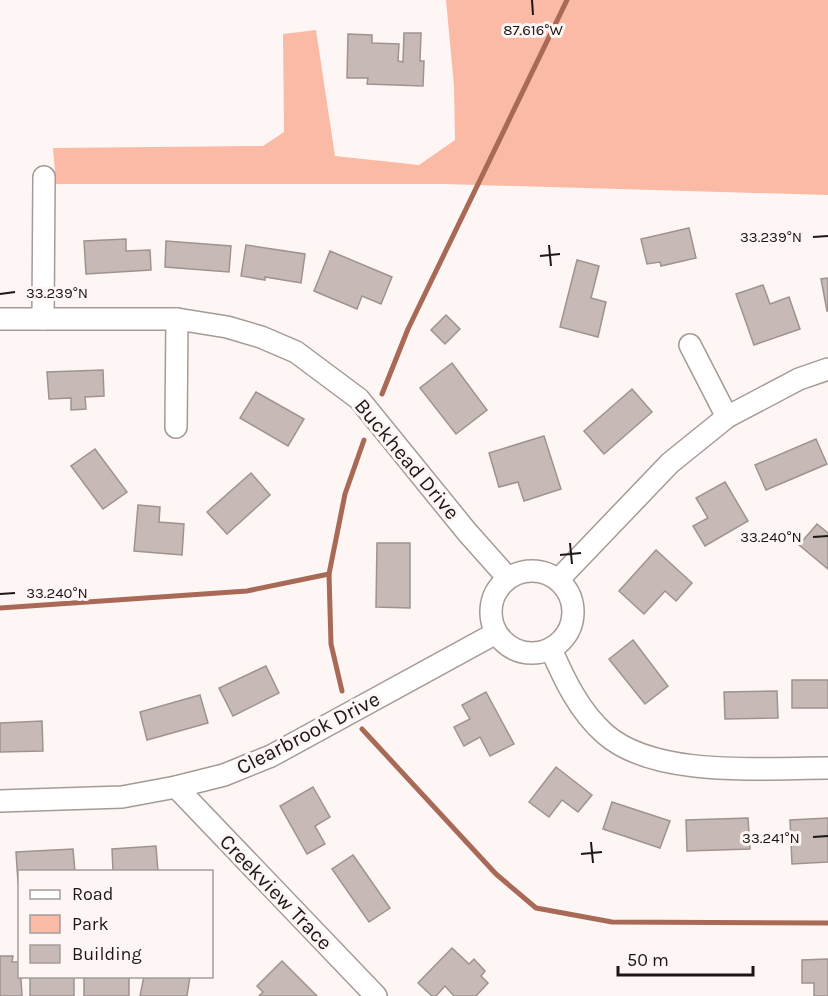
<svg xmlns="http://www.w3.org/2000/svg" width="828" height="996" viewBox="0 0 828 996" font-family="Karla,sans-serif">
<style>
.green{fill:#fbbaa6}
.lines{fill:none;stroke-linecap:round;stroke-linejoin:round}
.stream{stroke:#a86a57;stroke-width:5}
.building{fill:#c7bab6;stroke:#9f928f;stroke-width:1.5}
.street-casing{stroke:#a69a96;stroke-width:24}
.street{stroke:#fff;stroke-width:21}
.ticks{fill:none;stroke:#1c1716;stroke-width:2}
.labels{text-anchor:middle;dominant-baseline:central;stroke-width:6;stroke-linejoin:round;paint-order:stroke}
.street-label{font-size:21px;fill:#1c1716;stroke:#fef6f4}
.ticks-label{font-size:15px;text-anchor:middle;fill:#1c1716;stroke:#fef6f4;stroke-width:6;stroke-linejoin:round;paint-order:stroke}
</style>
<rect width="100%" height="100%" fill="#fef6f4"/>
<path class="green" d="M446 0H828V195L444 184H56L53 148 263 146 284 132 283 34 316 30 335 156 419 165 455 140 454 86Z"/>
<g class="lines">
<g class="stream">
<path d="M382 394 408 329 567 0"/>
<path d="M0 608 247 591 329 574"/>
<path d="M342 691 331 644 329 574 345 494 364 440"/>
<path d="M362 729 496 874 536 908 612 922 828 923"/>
</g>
</g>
<g class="building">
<path d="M404 33H421L420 61H424L423 86 367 84 368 78H347L348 34 372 35V43L399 44 398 61 403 62Z"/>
<path d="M689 228 696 258 661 266 660 262 647 264 641 239Z"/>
<path d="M126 239V251L150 250 151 270 86 274 84 241Z"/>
<path d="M166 241 231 246 229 272 165 267Z"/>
<path d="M246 245 305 254 301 283 265 277V280L241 276Z"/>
<path d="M330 251 392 277 381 304 362 296 357 309 314 291Z"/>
<path d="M577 260 599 266 591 298 606 302 598 337 560 327Z"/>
<path d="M828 278V311H827L821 279Z"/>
<path d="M763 285 770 304 789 297 800 329 754 345 736 294Z"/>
<path d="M446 315 460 329 445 344 431 330Z"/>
<path d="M452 363 487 410 456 434 420 388Z"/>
<path d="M103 370 104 396 85 397 86 409 71 410V398L49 399 47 372Z"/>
<path d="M632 389 652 412 604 454 584 431Z"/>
<path d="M256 392 304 419 288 446 240 418Z"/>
<path d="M544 436 561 489 524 501 518 482 499 487 489 453Z"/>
<path d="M816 439 827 464 766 490 755 465Z"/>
<path d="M95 449 127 492 103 509 71 466Z"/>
<path d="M251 473 270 495 227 534 207 512Z"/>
<path d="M725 482 748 521 705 546 693 526 708 518 696 498Z"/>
<path d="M138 505 160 507 159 522 184 524 182 555 134 551Z"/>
<path d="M817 524 828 533V569L799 545Z"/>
<path d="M377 543H410V608L376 607Z"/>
<path d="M656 550 692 583 676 601 665 591 644 614 619 591Z"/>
<path d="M633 640 668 686 645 704 609 659Z"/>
<path d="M266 666 279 693 233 716 219 688Z"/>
<rect x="792" y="680" width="36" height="28"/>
<path d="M777 691 778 718 725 719 724 692Z"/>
<path d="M486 692 514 744 490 756 480 737 464 746 454 727 470 719 462 705Z"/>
<path d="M200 695 208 723 147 740 140 712Z"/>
<path d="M42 721 43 751 0 752V723Z"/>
<path d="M556 767 592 795 578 812 562 800 549 817 529 802Z"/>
<path d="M313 787 330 817 315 826 325 844 307 854 280 806Z"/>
<path d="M612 802 670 821 660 848 603 829Z"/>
<path d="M748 818 750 849 687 851 686 820Z"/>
<path d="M828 818V862L792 864 790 820Z"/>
<path d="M156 846 158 872H113L112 849Z"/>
<path d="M73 849 75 872H20V883H18L16 852Z"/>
<path d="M353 855 390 908 369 922 332 869Z"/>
<path d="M452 948 469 964 474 959 485 971 481 976 488 983 476 996H454L445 986 436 996H432L418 983Z"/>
<path d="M0 956H13L12 962H20L22 996H0Z"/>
<path d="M828 959V996H814V983H802V960Z"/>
<path d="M282 961 317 996H259L263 992 257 986Z"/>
<rect x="30" y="976" width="44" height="20"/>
<rect x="84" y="976" width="45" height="20"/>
<path d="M144 976H190L187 996H140Z"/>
</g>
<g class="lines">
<defs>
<g id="street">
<path d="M0 319H177L227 327 261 337 296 352 359 399 467 532 508 578"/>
<path d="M43 319 44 177"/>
<path d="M690 345 727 417"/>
<path d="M176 427 177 319"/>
<circle cx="532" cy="612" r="41"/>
<path d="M558 580 670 463 727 417 799 379 828 369"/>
<path d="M551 649C564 679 579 711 605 734 655 778 764 768 828 768"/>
<path d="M176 787 376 996"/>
<path d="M0 801 122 797 176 787 224 775 271 756 496 633"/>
</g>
</defs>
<use href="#street" class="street-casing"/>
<use href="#street" class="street"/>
</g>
<path class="ticks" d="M532 0 533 15M813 237 828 236M549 245 551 266M540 256 560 254M0 294 15 292M813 537 828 536M570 543 572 564M560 555 581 553M0 594 15 593M813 837 828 836M591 842 593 863M581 854 602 852"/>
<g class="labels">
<g class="street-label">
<text transform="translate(407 459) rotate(50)">Buckhead Drive</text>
<text transform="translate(308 733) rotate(-27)">Clearbrook Drive</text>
<text transform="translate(276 892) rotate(46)">Creekview Trace</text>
</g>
</g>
<g class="ticks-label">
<text x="533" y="35">87.616°W</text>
<text x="771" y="242">33.239°N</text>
<text x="57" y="298">33.239°N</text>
<text x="771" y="542">33.240°N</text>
<text x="57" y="598">33.240°N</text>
<text x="771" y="843">33.241°N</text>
</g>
<rect x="18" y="870" width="195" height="108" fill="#fef6f4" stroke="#a49d9b" stroke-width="1.5"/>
<rect x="30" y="890" width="30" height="9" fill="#ffffff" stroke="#a49d9b" stroke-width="1.5"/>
<text x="72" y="900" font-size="18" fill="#1c1716">Road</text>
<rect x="30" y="915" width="30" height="18" fill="#fbbaa6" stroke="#a49d9b" stroke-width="1.5"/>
<text x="72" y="930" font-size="18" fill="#1c1716">Park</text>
<rect x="30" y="945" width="30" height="18" fill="#c7bab6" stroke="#a49d9b" stroke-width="1.5"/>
<text x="72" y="960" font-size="18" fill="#1c1716">Building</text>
<path d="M618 966v9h135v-9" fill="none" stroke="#1c1716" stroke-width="3"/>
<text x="627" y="966" font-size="18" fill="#1c1716" stroke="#fef6f4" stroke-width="4.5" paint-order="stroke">50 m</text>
</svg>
